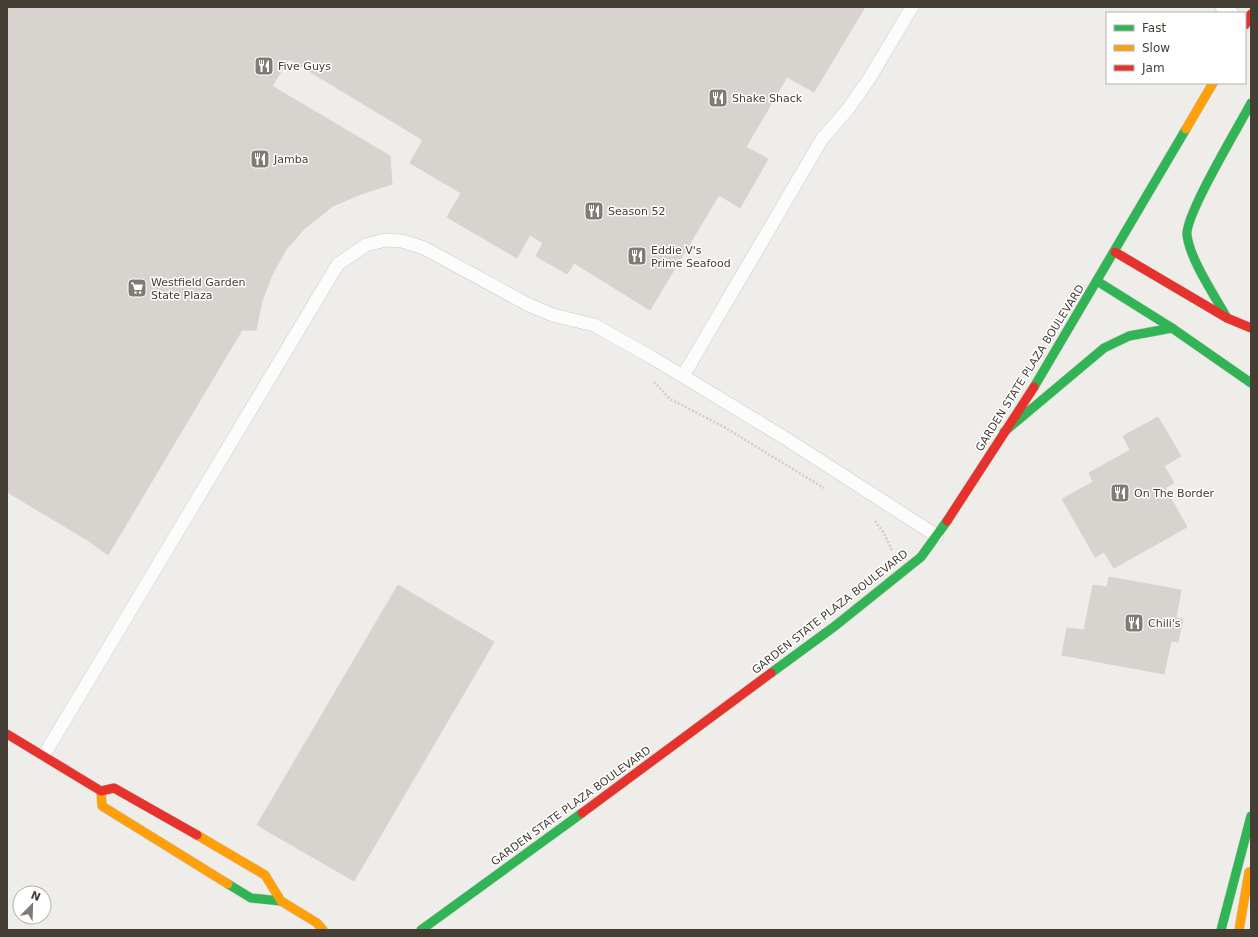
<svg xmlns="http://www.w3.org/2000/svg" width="1258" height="937" viewBox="0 0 1258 937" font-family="'DejaVu Sans',sans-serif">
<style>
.building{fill:#d7d4d0;stroke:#d7d4cf}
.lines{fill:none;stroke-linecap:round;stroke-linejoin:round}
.lane-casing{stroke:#ccc9c5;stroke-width:14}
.fast-casing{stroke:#cec9c0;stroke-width:10}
.slow-casing{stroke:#cec9c0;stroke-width:10}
.jam-casing{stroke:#cec9c0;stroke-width:10}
.path{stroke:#d0cdca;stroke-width:2.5;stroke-dasharray:2 2;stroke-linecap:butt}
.lane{stroke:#fdfcfc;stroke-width:13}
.fast{stroke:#30b455;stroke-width:9}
.slow{stroke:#ff9f0a;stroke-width:9}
.jam{stroke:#e5322d;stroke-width:9}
.labels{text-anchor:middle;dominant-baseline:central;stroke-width:3;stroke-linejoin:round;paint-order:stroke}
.poi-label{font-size:11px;fill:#453e35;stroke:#fff;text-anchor:start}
.street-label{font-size:11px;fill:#453e35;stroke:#fff}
</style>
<rect width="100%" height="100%" fill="#efede9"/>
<g class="building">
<path d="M7 7H865L814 92 787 77 746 147 768 159 740 208 719 195 650 310 574 263 567 274 536 256 543 243 530 235 517 258 447 217 461 193 410 163 423 140 289 59 272 86 390 156 392 184 361 194 333 206 305 228 285 251 272 275 262 301 256 330H242L108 555 89 541 7 492Z"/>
<path d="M1158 417 1181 456 1164 466 1174 483 1165 488 1187 527 1114 568 1104 552 1095 557 1062 499 1093 482 1089 473 1130 450 1123 436Z"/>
<path d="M1109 577 1181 590 1176 618 1183 619 1178 642 1171 641 1164 674 1062 655 1067 628 1084 630 1093 585 1107 587Z"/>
<path d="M398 585 494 642 354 881 257 825Z"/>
</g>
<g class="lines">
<defs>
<g id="lane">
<path d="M1222 7 1232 13"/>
<path d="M683 376 822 139 848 109 869 79 912 7"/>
<path d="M44 755 338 264 366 245 385 240 402 241 424 248 529 305 553 315 594 325 653 358 788 440 937 536"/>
</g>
<g id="fast">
<path d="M1097 281 1172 328 1251 383"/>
<path d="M1227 318C1215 296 1190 260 1187 235 1185 215 1239 126 1251 103"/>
<path d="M1034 387 1186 129"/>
<path d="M1004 432 1104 348 1129 336 1172 328"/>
<path d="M771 673 835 626 921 557 947 521"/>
<path d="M228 884 251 898 281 901"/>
<path d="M421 930 582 813"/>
<path d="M1221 930 1251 816"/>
</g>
<g id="slow">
<path d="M1186 129 1213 83"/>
<path d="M101 791 102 806 228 884"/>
<path d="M197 835 265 875 281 901 317 923 323 930"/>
<path d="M1239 930 1249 872"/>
</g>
<g id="jam">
<path d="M1245 25 1251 14"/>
<path d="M1115 252 1227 318 1251 328"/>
<path d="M947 521 1034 387"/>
<path d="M7 734 101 791 114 788 197 835"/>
<path d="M582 813 771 673"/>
</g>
</defs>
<use href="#lane" class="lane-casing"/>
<use href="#fast" class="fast-casing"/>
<use href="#slow" class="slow-casing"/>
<use href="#jam" class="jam-casing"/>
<g class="path">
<path d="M654 382 670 399 724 427 824 488"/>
<path d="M875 521 884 533 892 551"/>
</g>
<use href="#lane" class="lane"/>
<use href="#fast" class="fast"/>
<use href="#slow" class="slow"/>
<use href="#jam" class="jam"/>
</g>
<defs>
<symbol id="restaurant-square" viewBox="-11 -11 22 22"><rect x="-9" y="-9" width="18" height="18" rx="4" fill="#807b74" stroke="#fff"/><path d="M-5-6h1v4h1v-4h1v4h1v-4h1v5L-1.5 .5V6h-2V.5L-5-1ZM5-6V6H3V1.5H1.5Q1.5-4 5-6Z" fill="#fff"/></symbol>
<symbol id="supermarket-square" viewBox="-11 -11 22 22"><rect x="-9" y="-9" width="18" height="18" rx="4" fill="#807b74" stroke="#fff"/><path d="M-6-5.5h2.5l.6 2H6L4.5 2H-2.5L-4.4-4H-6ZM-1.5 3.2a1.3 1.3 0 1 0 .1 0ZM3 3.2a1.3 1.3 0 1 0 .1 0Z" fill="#fff"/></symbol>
</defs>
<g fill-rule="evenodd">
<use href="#restaurant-square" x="253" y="55" width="22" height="22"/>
<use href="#restaurant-square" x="707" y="87" width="22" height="22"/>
<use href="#restaurant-square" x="249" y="148" width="22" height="22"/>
<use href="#restaurant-square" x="583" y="200" width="22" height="22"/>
<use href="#restaurant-square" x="626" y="245" width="22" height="22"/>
<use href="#supermarket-square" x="126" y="277" width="22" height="22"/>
<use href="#restaurant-square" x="1109" y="482" width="22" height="22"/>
<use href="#restaurant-square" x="1123" y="612" width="22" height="22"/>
</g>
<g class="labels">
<g class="poi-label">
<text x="278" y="66">Five Guys</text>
<text x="732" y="98">Shake Shack</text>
<text x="274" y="159">Jamba</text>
<text x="608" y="211">Season 52</text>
<text x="651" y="250">Eddie V's<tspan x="651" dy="13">Prime Seafood</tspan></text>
<text x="151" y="282">Westfield Garden<tspan x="151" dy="13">State Plaza</tspan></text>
<text x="1134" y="493">On The Border</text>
<text x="1148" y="623">Chili's</text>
</g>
<g class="street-label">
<text transform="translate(1030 368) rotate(-58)">GARDEN STATE PLAZA BOULEVARD</text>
<text transform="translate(830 612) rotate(-38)">GARDEN STATE PLAZA BOULEVARD</text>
<text transform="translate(571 806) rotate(-36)">GARDEN STATE PLAZA BOULEVARD</text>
</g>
</g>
<rect width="1258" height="937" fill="none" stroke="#453e35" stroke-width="16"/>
<rect x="1106" y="12" width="140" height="72" fill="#ffffff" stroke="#b5b2ae"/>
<rect x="1114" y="25" width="20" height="6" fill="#30b455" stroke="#b5b2ae"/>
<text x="1142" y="32" font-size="12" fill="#453e35">Fast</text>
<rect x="1114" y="45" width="20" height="6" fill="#ff9f0a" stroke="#b5b2ae"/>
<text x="1142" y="52" font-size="12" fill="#453e35">Slow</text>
<rect x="1114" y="65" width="20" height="6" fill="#e5322d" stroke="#b5b2ae"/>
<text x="1142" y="72" font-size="12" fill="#453e35">Jam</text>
<g transform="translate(32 905) rotate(23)"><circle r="19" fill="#ffffff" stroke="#b5b2ae"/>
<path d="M0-3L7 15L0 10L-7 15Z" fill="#807b74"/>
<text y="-6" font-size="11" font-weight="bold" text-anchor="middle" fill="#453e35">N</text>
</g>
</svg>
